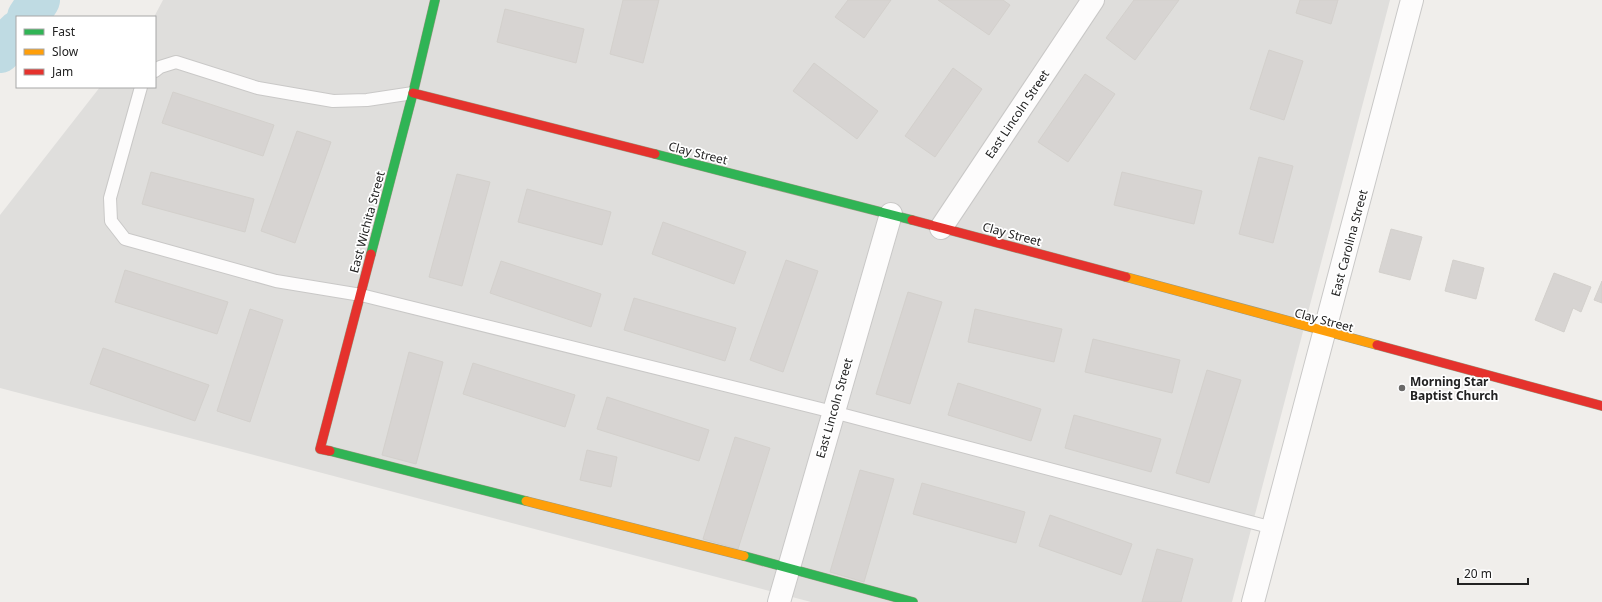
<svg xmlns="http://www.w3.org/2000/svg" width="1602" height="602" viewBox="0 0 1602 602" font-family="'Noto Sans',sans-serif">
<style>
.residential{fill:#dfdedc}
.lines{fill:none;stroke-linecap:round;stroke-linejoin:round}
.river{stroke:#bfdbe3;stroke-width:42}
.building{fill:#d7d4d2;stroke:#d3d0cc}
.lane-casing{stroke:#c9c8c7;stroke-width:14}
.street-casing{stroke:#c9c8c7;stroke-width:24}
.fast-casing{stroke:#999a82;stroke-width:10}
.slow-casing{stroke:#999a82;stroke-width:10}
.jam-casing{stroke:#999a82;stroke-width:10}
.lane{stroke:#fdfcfc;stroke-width:12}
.street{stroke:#fdfcfc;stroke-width:22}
.fast{stroke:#30b455;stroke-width:9}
.slow{stroke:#ff9f0a;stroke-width:9}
.jam{stroke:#e5322d;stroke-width:9}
.poi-dot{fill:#6a6968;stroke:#fff;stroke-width:1.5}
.labels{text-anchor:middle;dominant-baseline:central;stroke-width:3.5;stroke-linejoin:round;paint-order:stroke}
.street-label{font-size:12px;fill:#222;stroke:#fff}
.poi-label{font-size:12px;font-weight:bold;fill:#222;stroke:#fff;text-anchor:start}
</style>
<rect width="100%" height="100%" fill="#f0eeeb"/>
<path class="residential" d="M163 0H1390L1232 602H811L0 388V215L100 87H155L154 17Z"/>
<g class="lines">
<g class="river">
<path d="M28 17 39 0"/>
<path d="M0 52 17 32"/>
</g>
</g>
<g class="building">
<path d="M623 0H659L643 63 610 54Z"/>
<path d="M848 0H891L864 38 835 17Z"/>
<path d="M938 0H1003L1010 5 989 35Z"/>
<path d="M1134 0H1179L1135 60 1106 38Z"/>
<path d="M1300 0H1338L1331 24 1296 13Z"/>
<path d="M505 9 584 29 576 63 497 42Z"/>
<path d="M1269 50 1303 61 1284 120 1250 109Z"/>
<path d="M814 63 878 111 857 139 793 91Z"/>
<path d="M953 68 982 89 935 157 905 136Z"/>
<path d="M1085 74 1115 94 1068 162 1038 142Z"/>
<path d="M173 92 274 125 263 156 162 123Z"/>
<path d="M297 131 331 142 295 243 261 231Z"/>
<path d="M1259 157 1293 166 1273 243 1239 234Z"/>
<path d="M151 172 254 199 245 232 142 204Z"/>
<path d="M1122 172 1202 191 1194 224 1114 205Z"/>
<path d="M457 174 490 182 462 286 429 277Z"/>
<path d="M527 189 611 212 602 245 518 222Z"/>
<path d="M663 222 746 252 734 284 652 254Z"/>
<path d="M1391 229 1422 237 1410 280 1379 272Z"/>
<path d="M786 260 818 271 783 372 750 360Z"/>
<path d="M1453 260 1484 268 1476 299 1445 291Z"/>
<path d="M501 261 601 294 591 327 490 293Z"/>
<path d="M125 270 228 302 217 334 115 302Z"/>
<path d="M1554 273 1591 287 1581 312 1573 308 1564 332 1535 320Z"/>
<path d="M1602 281V303L1594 300Z"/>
<path d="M908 292 942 302 910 404 876 394Z"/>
<path d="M634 298 736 328 725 361 624 330Z"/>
<path d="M250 309 283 320 250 422 217 411Z"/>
<path d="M975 309 1062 329 1054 362 968 342Z"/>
<path d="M1093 339 1180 360 1172 393 1085 372Z"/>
<path d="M103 348 209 385 195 421 90 384Z"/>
<path d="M409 352 443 362 416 464 382 455Z"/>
<path d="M473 363 575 395 565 427 463 394Z"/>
<path d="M1207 370 1241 380 1209 483 1176 473Z"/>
<path d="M958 383 1041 409 1031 441 948 415Z"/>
<path d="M607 397 709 430 699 461 597 429Z"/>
<path d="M1074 415 1161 439 1151 472 1065 448Z"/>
<path d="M735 437 770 448 738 549 703 539Z"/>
<path d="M587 450 617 457 611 487 580 480Z"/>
<path d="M860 470 894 479 864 582 830 572Z"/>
<path d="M922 483 1025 512 1016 543 913 514Z"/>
<path d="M1050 515 1132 544 1121 575 1039 546Z"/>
<path d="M1157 549 1193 559 1181 602H1142Z"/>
</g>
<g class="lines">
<defs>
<g id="lane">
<path d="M155 71 160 67 176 62 258 88 333 101 367 100 413 93"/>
<path d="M141 87 110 198 111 221 125 239 276 281 361 295 833 412 1273 528"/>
</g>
<g id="street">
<path d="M941 228 1093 0"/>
<path d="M779 602 891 214"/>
<path d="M1253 602 1412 0"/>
</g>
<g id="fast">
<path d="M655 154 912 220"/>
<path d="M371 254 413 93 435 0"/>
<path d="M330 451 526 501"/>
<path d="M744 556 913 602"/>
</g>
<g id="slow">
<path d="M1126 277 1377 345"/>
<path d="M526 501 744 556"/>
</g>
<g id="jam">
<path d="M413 93 655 154"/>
<path d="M912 220 1126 277"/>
<path d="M1377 345 1602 406"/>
<path d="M330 451 320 449 371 254"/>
</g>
</defs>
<use href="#lane" class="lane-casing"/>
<use href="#street" class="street-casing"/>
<use href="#fast" class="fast-casing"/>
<use href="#slow" class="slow-casing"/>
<use href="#jam" class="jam-casing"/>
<use href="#lane" class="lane"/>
<use href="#street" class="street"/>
<use href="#fast" class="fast"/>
<use href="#slow" class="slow"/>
<use href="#jam" class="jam"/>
</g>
<circle class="poi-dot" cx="1402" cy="388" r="4"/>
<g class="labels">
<g class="street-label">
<text transform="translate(1017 114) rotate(-56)">East Lincoln Street</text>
<text transform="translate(698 153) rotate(14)">Clay Street</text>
<text transform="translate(367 222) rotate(-75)">East Wichita Street</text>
<text transform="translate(1012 234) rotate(15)">Clay Street</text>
<text transform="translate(1349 243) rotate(-75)">East Carolina Street</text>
<text transform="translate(1324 320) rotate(15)">Clay Street</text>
<text transform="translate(834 408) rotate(-74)">East Lincoln Street</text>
</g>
<g class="poi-label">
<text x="1410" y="381">Morning Star<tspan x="1410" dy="14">Baptist Church</tspan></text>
</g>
</g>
<rect x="16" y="16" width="140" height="72" fill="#ffffff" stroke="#a7a7a7"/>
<rect x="24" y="29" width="20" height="6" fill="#30b455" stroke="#a7a7a7"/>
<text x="52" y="36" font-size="12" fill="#222222">Fast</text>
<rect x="24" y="49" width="20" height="6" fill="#ff9f0a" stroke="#a7a7a7"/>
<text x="52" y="56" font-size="12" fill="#222222">Slow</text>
<rect x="24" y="69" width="20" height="6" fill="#e5322d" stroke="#a7a7a7"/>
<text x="52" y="76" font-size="12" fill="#222222">Jam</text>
<path d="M1458 578v6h70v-6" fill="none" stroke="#222222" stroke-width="2"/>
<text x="1464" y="578" font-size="12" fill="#222222" stroke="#ffffff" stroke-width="3" paint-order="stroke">20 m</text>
</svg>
